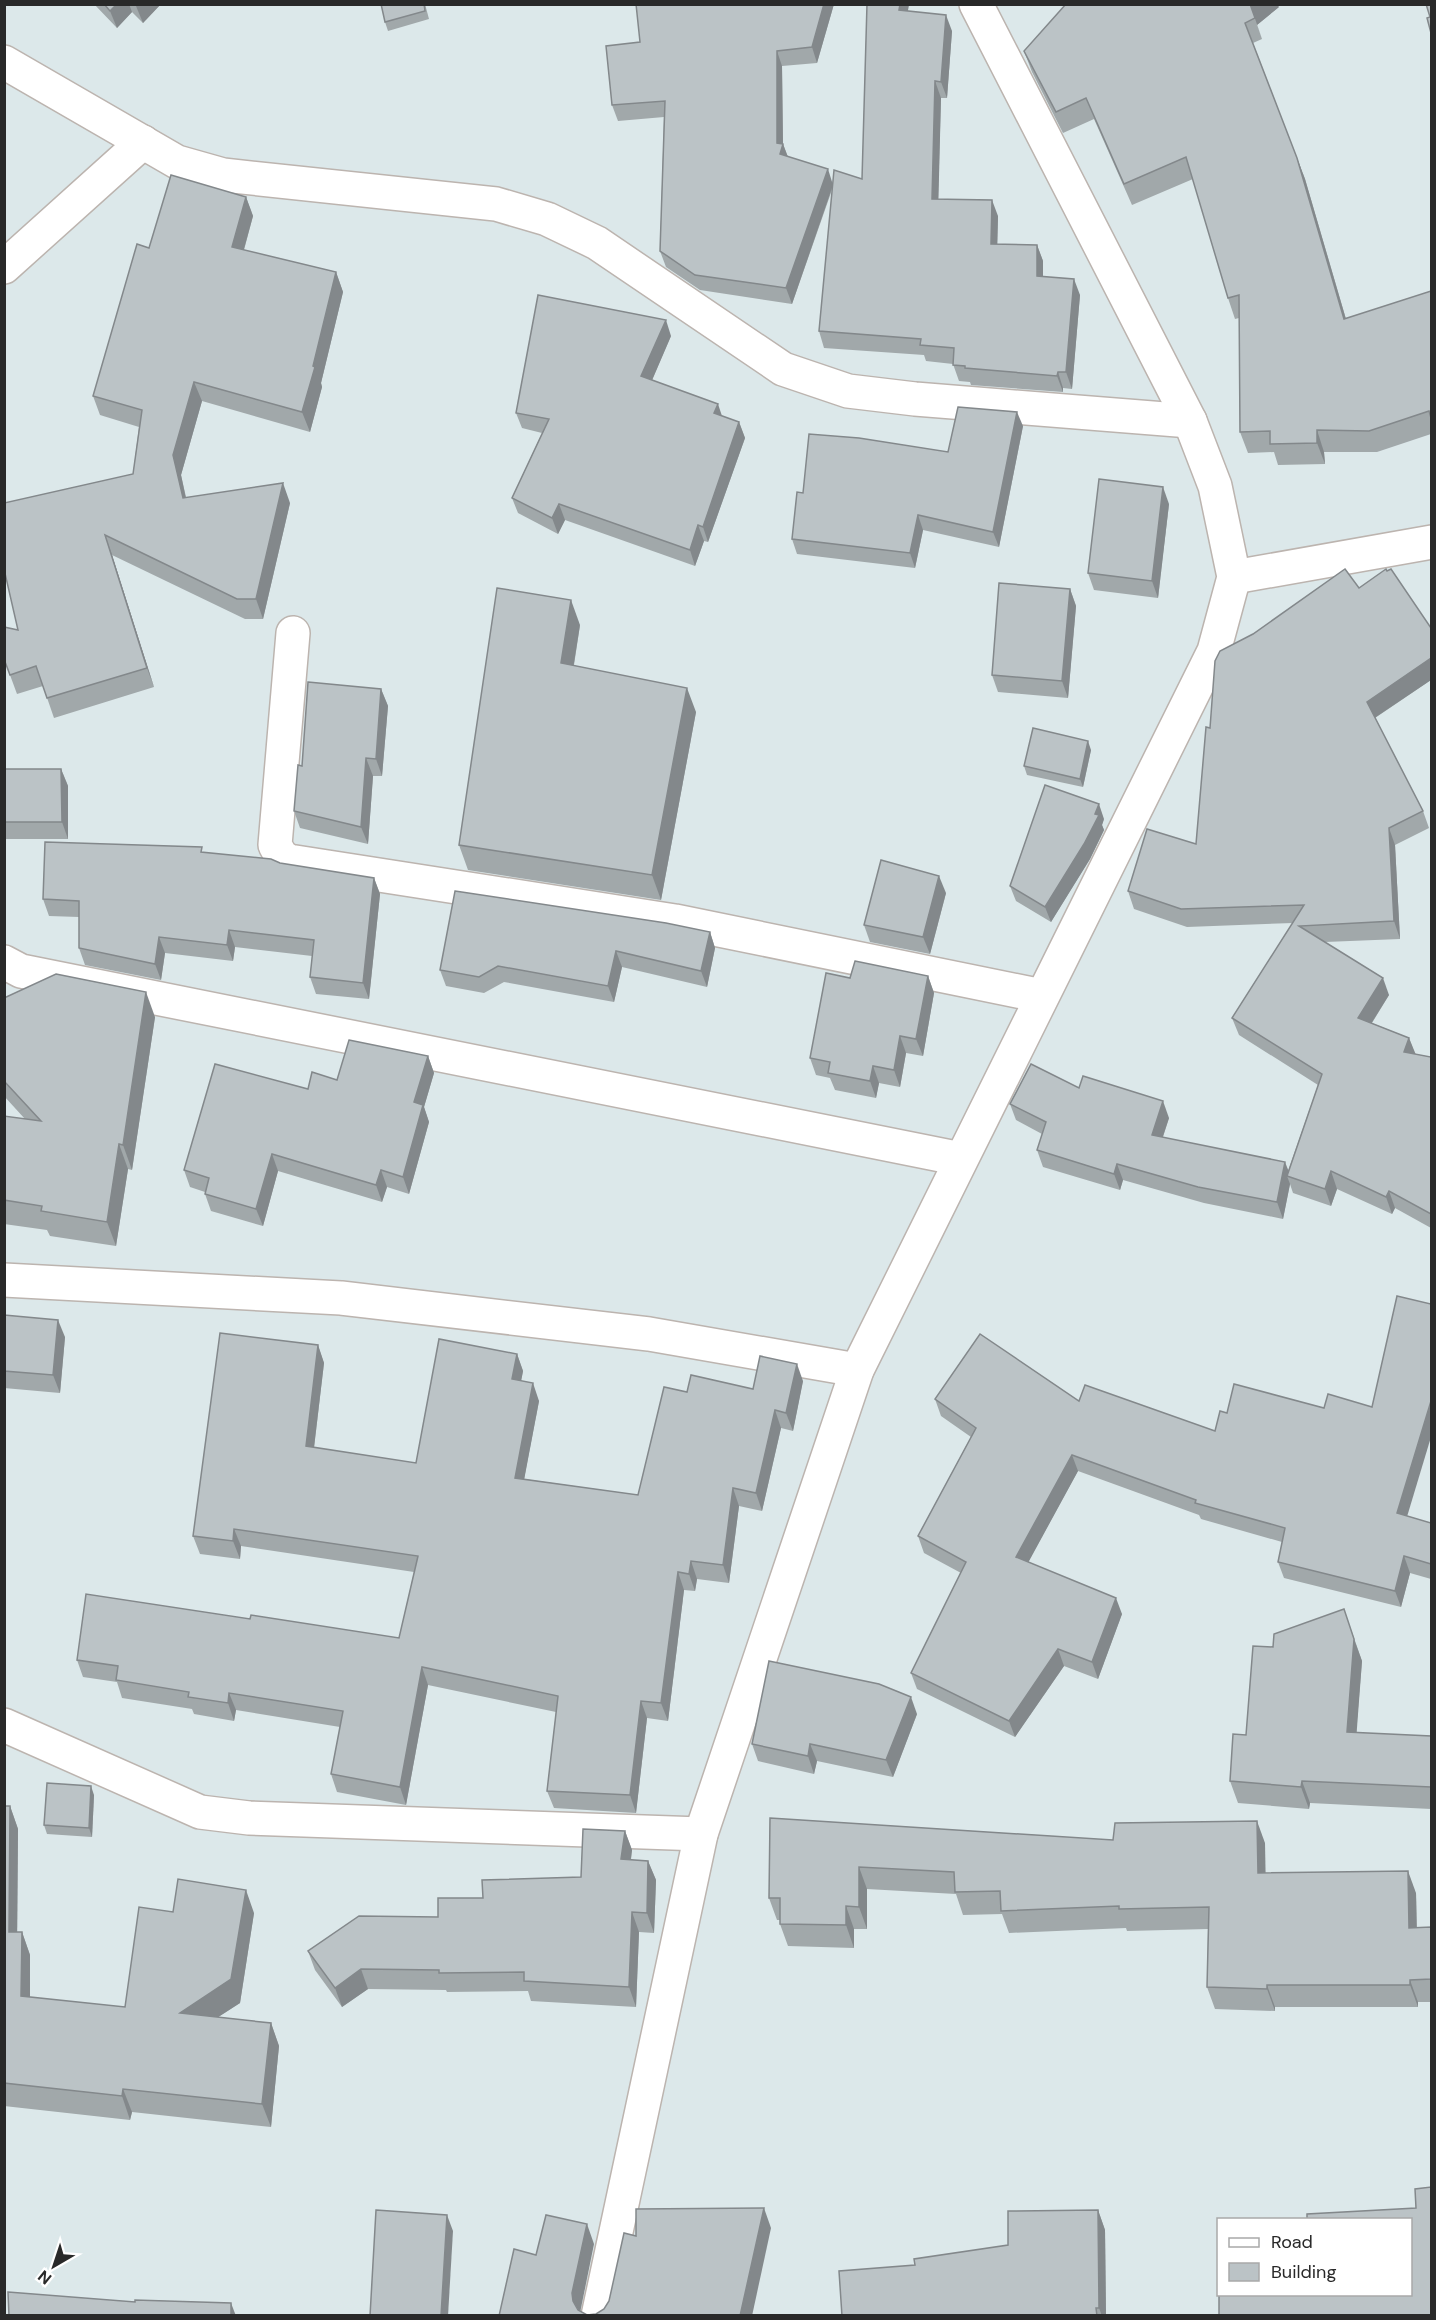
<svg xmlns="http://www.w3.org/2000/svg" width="1436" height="2320" viewBox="0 0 1436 2320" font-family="'DM Sans',sans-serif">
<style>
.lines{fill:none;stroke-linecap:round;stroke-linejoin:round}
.minor-casing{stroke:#bcb4af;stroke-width:36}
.minor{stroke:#fff;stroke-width:33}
.wall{fill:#a1a8aa}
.shaded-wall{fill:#83888b}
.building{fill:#bbc3c6;stroke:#83888b;stroke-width:1.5}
</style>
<rect width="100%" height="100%" fill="#dce8ea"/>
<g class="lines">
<defs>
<g id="minor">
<path d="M4 62 177 162 223 175 496 204 547 219 597 243 783 369 848 391 915 399 1190 421"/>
<path d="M4 267 143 142"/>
<path d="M1234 577 1432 542"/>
<path d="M293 633 275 845 281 856 289 861 675 921 1042 996"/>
<path d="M4 962 21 971 961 1159"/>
<path d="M4 1280 341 1298 649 1334 857 1370"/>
<path d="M4 1725 200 1812 249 1818 701 1834"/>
<path d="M598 2316 701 1834 857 1370 1214 651 1234 577 1215 486 1190 421 976 4"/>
</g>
</defs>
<use href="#minor" class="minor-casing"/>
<use href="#minor" class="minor"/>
</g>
<g class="wall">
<path d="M94 4H161L143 23 132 12 117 28Z"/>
<path d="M425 4 429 19 388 31 385 22Z"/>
<path d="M834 4 817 63 782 66 783 144 788 157 833 183 862 179 867 4H909L908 11 952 31 947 98H941L938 199 998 216 997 244 1037 245 1043 261V276L1080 295 1072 389 1063 388V392L971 385 970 382 959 381 953 364 926 361 924 355 824 348 819 331 833 187 792 304 700 290 666 267 660 251 664 117 618 121 612 105 640 42Z"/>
<path d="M1279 7 1257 25 1262 39 1253 43 1305 179 1346 319 1431 291V434L1377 452H1324L1325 464 1278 465 1274 452 1248 453 1240 432 1239 318 1235 319 1228 298 1193 179 1132 205 1094 119 1063 133 1032 72 1024 51Z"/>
<path d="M246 197 253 216 244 250 336 272 343 292 321 383 322 387 310 432 202 401 181 475 186 497 290 503 263 619H245L112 555 154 687 54 718 43 686 17 694 10 675 18 630 133 474 139 427 100 415 93 396 149 248Z"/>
<path d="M671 336 652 380 722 416 739 422 745 438 708 542 704 541 695 566 565 520 558 534 518 513 512 498 542 433 522 428 516 413Z"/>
<path d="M1023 426 999 547 923 530 915 568 797 554 792 539 803 493 948 452Z"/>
<path d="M1169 504 1158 598 1094 590 1088 573Z"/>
<path d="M1359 588 1431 680 1375 718 1423 811 1429 828 1395 845 1400 939 1325 942 1389 995 1372 1023 1409 1038 1415 1054 1431 1057V1228L1395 1208 1392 1214 1337 1189 1331 1206 1293 1193 1290 1184 1283 1219 1204 1203 1123 1180 1120 1190 1043 1167 1037 1150 1042 1134 1016 1120 1010 1104 1079 1088 1169 1118 1163 1137 1288 1171 1318 1085 1239 1035 1232 1018 1293 923 1187 927 1134 909 1128 891 1196 844 1210 728Z"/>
<path d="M1070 589 1076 606 1068 698 998 692 992 675Z"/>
<path d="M580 625 574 665 696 712 661 900 468 870 459 845Z"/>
<path d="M381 689 388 706 382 776H373L368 844 300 828 294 811 302 766Z"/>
<path d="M1091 750 1083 787 1027 775 1024 766Z"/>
<path d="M4 769H61L68 786V839H4Z"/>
<path d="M1104 819 1102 825 1104 830 1090 859 1051 922 1016 901 1010 886Z"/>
<path d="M204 853 374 878 380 894 369 999 316 994 310 977 312 956 235 947 233 961 165 953 161 980 85 965 79 948V917L49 916 43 899Z"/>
<path d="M946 893 930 954 870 942 864 925Z"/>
<path d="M710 932 715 948 707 987 622 967 614 1002 504 982 484 993 446 986 440 970Z"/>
<path d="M928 976 934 993 923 1056 906 1053 900 1087 879 1083 876 1098 835 1090 830 1078 816 1075 810 1058 850 978Z"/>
<path d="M4 998 155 1017 132 1170 128 1169 116 1246 50 1236 47 1230 4 1224V1116L25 1119 4 1096Z"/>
<path d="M428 1056 434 1073 424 1107 429 1122 409 1194 387 1187 382 1202 278 1171 263 1226 211 1211 205 1194V1192L190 1187 184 1170 308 1089 337 1080Z"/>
<path d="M4 1315 65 1337 60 1393 4 1388Z"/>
<path d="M318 1345 324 1363 314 1448 416 1463 517 1354 523 1371 521 1381 539 1401 524 1479 638 1495 687 1392 753 1389 803 1381 793 1431 781 1428 762 1511 739 1506 729 1583 697 1579 695 1591 684 1590 668 1721 647 1718 636 1813 554 1808 547 1791 556 1712 428 1685 406 1805 337 1792 331 1774 340 1727 236 1710 234 1721 194 1714 192 1709 122 1698 117 1682 83 1677 77 1660 250 1619 399 1638 414 1572 241 1546 240 1559 200 1554 193 1536Z"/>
<path d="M935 1399 1079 1401 1407 1516 1431 1523V1579L1410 1573 1401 1607 1284 1578 1278 1562 1282 1542 1201 1519 1199 1515 1078 1471 1028 1562 1122 1614 1098 1679 1064 1666 1015 1737 917 1689 911 1673 961 1573 924 1553 918 1536 971 1437 941 1416Z"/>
<path d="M1344 1609 1362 1661 1356 1733 1431 1736V1809L1310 1803 1309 1809 1238 1803 1230 1781 1246 1735 1273 1647Z"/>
<path d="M917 1714 893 1777 817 1761 814 1774 758 1761 752 1744Z"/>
<path d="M94 1795 92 1837 47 1834 44 1825Z"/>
<path d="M4 1806H10L18 1829 17 1932H22L30 1955V1997L125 2007 173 1912 254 1913 240 2003 218 2017 271 2023 279 2046 271 2127 132 2112 130 2120 4 2106Z"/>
<path d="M770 1818 1113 1840 1265 1843V1873L1416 1893 1417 1928 1431 1927V2002H1418V2007H1275V2011L1215 2009 1207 1987 1208 1929 1127 1931 1126 1928 1009 1933 1002 1914 963 1915 956 1894 867 1889V1929H854V1948L788 1946 780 1924V1920H777L769 1898Z"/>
<path d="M625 1831 632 1850 631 1860 648 1861 656 1880 654 1933 639 1932 636 2007 531 2001 528 1991 447 1992 446 1990 368 1989 342 2007 315 1970 308 1951 438 1917 483 1898 581 1877Z"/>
<path d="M1098 2210 1105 2230 1106 2316H842L915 2265 1008 2245Z"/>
</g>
<g class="shaded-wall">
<path d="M117 4H129L132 12 117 28 110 11Z"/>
<path d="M138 4H161L143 23 136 6Z"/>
<path d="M824 4H834L817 63 812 47Z"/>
<path d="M900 4H909L905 26 899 10Z"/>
<path d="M1250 4H1277L1279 7 1257 25 1262 39Z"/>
<path d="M946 15 952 31 947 98 941 82Z"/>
<path d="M777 51 782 66 783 146V144L789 160 786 170 777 143Z"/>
<path d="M935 81 941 98 938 216 932 199Z"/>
<path d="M1297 158 1305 179 1352 340 1344 319Z"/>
<path d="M828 169 833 185 792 304 786 288Z"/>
<path d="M246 197 253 216 239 267 232 247Z"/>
<path d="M992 200 998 216 997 260 991 244Z"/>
<path d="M1037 245 1043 261V292L1037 276Z"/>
<path d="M336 272 343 292 321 383 322 387 310 432 302 412Z"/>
<path d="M1074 279 1080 295 1072 389 1066 372Z"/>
<path d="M666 320 671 336 647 392 641 376Z"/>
<path d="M1058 372 1063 388V392L1057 376Z"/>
<path d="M194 382 202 401 181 475 190 518 183 498 173 455Z"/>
<path d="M718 404 723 419 714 413Z"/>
<path d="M1017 412 1023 426 999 547 993 532Z"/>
<path d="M739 422 745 438 708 542 703 527Z"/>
<path d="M1317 430 1324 452 1325 464 1317 443Z"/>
<path d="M283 483 290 503 263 619 256 599Z"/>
<path d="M1163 487 1169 504 1158 598 1152 581Z"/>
<path d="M559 504 565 520 558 534 552 518Z"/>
<path d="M918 515 923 530 915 568 910 553Z"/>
<path d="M698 525 704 541 695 566 690 550Z"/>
<path d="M105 535 112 555 154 687 147 668Z"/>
<path d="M1070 589 1076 606 1068 698 1062 681Z"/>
<path d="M571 600 580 625 570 688 561 663Z"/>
<path d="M1431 658V680L1373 719 1367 702Z"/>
<path d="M687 688 696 712 661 900 652 875Z"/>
<path d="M381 689 388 706 382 776 376 759Z"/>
<path d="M1088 741 1091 750 1083 787 1080 779Z"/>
<path d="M366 758 373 776 368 844 361 827Z"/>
<path d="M61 769 68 786V839L62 822Z"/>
<path d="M1099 804 1104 819 1102 825 1104 830 1090 859 1051 922 1045 907 1095 814Z"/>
<path d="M1389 828 1395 845 1400 939 1394 921Z"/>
<path d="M939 876 946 893 930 954 923 937Z"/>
<path d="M374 878 380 894 369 999 363 983Z"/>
<path d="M229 930 235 947 233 961 227 945Z"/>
<path d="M710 932 715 948 707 987 701 971Z"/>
<path d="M159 937 165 953 161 980 155 964Z"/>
<path d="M616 951 622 967 614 1002 608 986Z"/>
<path d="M928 976 934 993 923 1056 916 1039Z"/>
<path d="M1383 978 1389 995 1364 1035 1358 1018Z"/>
<path d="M146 992 155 1017 132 1170 123 1145Z"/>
<path d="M900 1036 906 1053 900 1087 894 1070Z"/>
<path d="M1409 1038 1416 1055 1404 1052Z"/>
<path d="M428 1056 434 1073 424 1107 429 1122 409 1194 403 1177 414 1102Z"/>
<path d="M873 1066 879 1083 876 1098 870 1081Z"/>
<path d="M1163 1101 1169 1118 1158 1151 1152 1135Z"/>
<path d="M119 1144 128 1169 116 1246 107 1222Z"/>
<path d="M272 1154 278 1171 263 1226 256 1209Z"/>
<path d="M1285 1162 1291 1177 1287 1176 1290 1184 1283 1219 1277 1202Z"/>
<path d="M1117 1164 1123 1180 1120 1190 1114 1174Z"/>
<path d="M381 1170 387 1187 382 1202 376 1185Z"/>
<path d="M1331 1171 1337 1189 1331 1206 1325 1189Z"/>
<path d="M1389 1191 1395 1208 1392 1214 1386 1197Z"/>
<path d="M58 1320 65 1337 60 1393 53 1375Z"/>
<path d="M318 1345 324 1363 312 1464 306 1446Z"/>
<path d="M517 1354 523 1371 518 1397 512 1379Z"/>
<path d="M797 1364 803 1381 793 1431 786 1413Z"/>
<path d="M533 1383 539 1401 521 1496 515 1478Z"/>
<path d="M1431 1401V1437L1403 1530 1397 1513Z"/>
<path d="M775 1410 781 1428 762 1511 756 1493Z"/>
<path d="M1072 1455 1078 1471 1022 1574 1016 1557Z"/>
<path d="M733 1488 739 1506 729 1583 723 1565Z"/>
<path d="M234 1529 241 1546 240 1559 233 1541Z"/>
<path d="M1404 1556 1410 1573 1401 1607 1395 1591Z"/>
<path d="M691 1561 697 1579 695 1591 689 1574Z"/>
<path d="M678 1572 684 1590 668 1721 661 1703Z"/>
<path d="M1116 1598 1122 1614 1098 1679 1092 1662Z"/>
<path d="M1354 1639 1362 1661 1355 1754 1347 1732Z"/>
<path d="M1058 1649 1064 1666 1015 1737 1009 1721Z"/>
<path d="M422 1667 428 1685 406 1805 400 1787Z"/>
<path d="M229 1693 236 1710 234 1721 228 1703Z"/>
<path d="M911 1697 917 1714 893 1777 886 1760Z"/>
<path d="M641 1701 647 1718 636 1813 630 1795Z"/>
<path d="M810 1744 817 1761 814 1774 808 1756Z"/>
<path d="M1302 1781 1310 1803 1309 1809 1301 1787Z"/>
<path d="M91 1786 94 1795 92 1837 89 1828Z"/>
<path d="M10 1806 18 1829 17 1955 9 1932Z"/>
<path d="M1257 1821 1265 1843 1266 1895 1258 1873Z"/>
<path d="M625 1831 632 1850 628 1879 621 1859Z"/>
<path d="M648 1861 656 1880 654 1933 647 1913Z"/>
<path d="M859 1867 867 1889V1929L859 1907Z"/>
<path d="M1408 1871 1416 1893 1417 1950 1409 1928Z"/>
<path d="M246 1890 254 1913 240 2003 189 2036 180 2013Z"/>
<path d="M846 1906 854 1929V1948L846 1925Z"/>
<path d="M632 1912 639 1932 636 2007 629 1987Z"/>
<path d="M22 1932 30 1955V2019L21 1996Z"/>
<path d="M361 1969 368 1989 342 2007 335 1988Z"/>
<path d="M1410 1980 1418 2002V2007L1410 1985Z"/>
<path d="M1267 1985 1275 2007V2011L1267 1989Z"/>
<path d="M271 2023 279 2046 271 2127 262 2104Z"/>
<path d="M123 2089 132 2112 130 2120 122 2096Z"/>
<path d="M764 2208 771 2228 752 2316H740Z"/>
<path d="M1098 2210 1105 2230 1106 2316H1102L1099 2308Z"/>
<path d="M447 2215 453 2231 448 2316H441Z"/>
<path d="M587 2224 594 2244 580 2313 573 2301 572 2293Z"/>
<path d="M231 2303 236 2316H231Z"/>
</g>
<g class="building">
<path d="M104 4H117L110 11Z"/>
<path d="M381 4H424L425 11 385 22Z"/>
<path d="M636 4H824L812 47 777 51V143L783 144 780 154 828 169 786 288 695 275 660 251 665 101 612 105 606 46 640 42Z"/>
<path d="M867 4H900L899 10 946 15 941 82 935 81 932 199 992 200 991 244 1037 245V276L1074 279 1066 372H1058L1057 376 965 368V366L953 365 954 348 920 345 921 339 819 331 834 170 862 179Z"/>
<path d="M1066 4H1250L1255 18 1245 23 1297 158 1344 319 1431 291V418L1429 411 1369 431 1317 430V443L1270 444V431L1240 432 1239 295 1228 298 1186 157 1124 184 1086 98 1056 112 1024 51Z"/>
<path d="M1426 4H1431V33L1427 18 1430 17Z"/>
<path d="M171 175 246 197 232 247 336 272 313 366 315 367 302 412 194 382 173 455 183 498 283 483 256 599H237L105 535 147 668 47 698 36 666 10 675 4 659V627L18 630 4 569V503L133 474 142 410 93 396 137 244 149 248Z"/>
<path d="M538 295 666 320 641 376 718 404 714 413 739 422 703 527 698 525 690 550 559 504 552 518 512 498 549 419 516 413Z"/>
<path d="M958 407 1017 412 993 532 918 515 910 553 792 539 797 492 803 493 809 434 859 438 948 452Z"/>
<path d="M1099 479 1163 487 1152 581 1088 573Z"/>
<path d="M1345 569 1359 588 1386 569 1387 571 1391 569 1431 628V658L1367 702 1423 811 1389 828 1394 921 1299 926 1383 978 1358 1018 1409 1038 1404 1052 1431 1057V1214L1389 1191 1386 1197 1331 1171 1325 1189 1287 1176 1322 1074 1232 1018 1304 905 1181 909 1128 891 1147 829 1196 844 1206 727 1210 728 1215 661 1220 651 1253 634Z"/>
<path d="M999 583 1070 589 1062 681 992 675Z"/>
<path d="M497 588 571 600 561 663 687 688 652 875 459 845Z"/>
<path d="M308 682 381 689 376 759 366 758 361 827 294 811 298 765 302 766Z"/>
<path d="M1033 728 1088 741 1080 779 1024 766Z"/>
<path d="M4 769H61L62 822H4Z"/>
<path d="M1045 785 1099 804 1095 814 1099 815 1084 844 1045 907 1010 886Z"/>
<path d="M45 842 202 847 201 852 271 859 280 863 374 878 363 983 310 977 314 940 229 930 227 945 159 937 155 964 79 948V901L43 899Z"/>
<path d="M881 860 939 876 923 937 864 925Z"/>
<path d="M455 891 666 923 710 932 701 971 616 951 608 986 498 966 479 977 440 970Z"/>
<path d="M855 961 928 976 916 1039 900 1036 894 1070 873 1066 870 1081 828 1073 830 1062 810 1058 826 973 850 978Z"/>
<path d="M56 974 146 992 123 1145 119 1144 107 1222 41 1211 42 1206 4 1200V1116L41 1121 4 1081V998Z"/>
<path d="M349 1040 428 1056 414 1102 423 1105 403 1177 381 1170 376 1185 272 1154 256 1209 205 1194 209 1178 184 1170 215 1064 308 1089 312 1072 337 1080Z"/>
<path d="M1031 1064 1079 1088 1083 1076 1163 1101 1152 1135 1285 1162 1277 1202 1198 1187 1117 1164 1114 1174 1037 1150 1046 1122 1010 1104Z"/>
<path d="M1397 1296 1431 1304V1401L1397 1513 1431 1523V1564L1404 1556 1395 1591 1278 1562 1285 1528 1195 1503 1196 1500 1072 1455 1016 1557 1116 1598 1092 1662 1058 1649 1009 1721 911 1673 966 1562 918 1536 976 1428 935 1399 980 1334 1079 1401 1085 1385 1215 1431 1220 1411 1227 1413 1234 1384 1324 1408 1328 1394 1372 1407Z"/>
<path d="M4 1315 58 1320 53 1375 4 1371Z"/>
<path d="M220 1333 318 1345 306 1446 416 1463 439 1339 517 1354 512 1379 533 1383 515 1478 638 1495 664 1387 687 1392 691 1375 753 1389 760 1356 797 1364 786 1413 775 1410 756 1493 733 1488 723 1565 691 1561 689 1574 678 1572 661 1703 641 1701 630 1795 547 1791 558 1696 422 1667 400 1787 331 1774 343 1711 229 1693 228 1703 188 1697 189 1692 116 1680 118 1666 77 1660 86 1594 250 1619 251 1615 399 1638 418 1556 234 1529 233 1541 193 1536Z"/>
<path d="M1344 1609 1354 1639 1347 1732 1431 1736V1787L1302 1781 1301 1787 1230 1781 1233 1734 1246 1735 1253 1646 1273 1647 1274 1634Z"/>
<path d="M769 1661 879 1684 911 1697 886 1760 810 1744 808 1756 752 1744Z"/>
<path d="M47 1783 91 1786 89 1828 44 1825Z"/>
<path d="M4 1806H10L9 1932H22L21 1996 125 2007 139 1907 173 1912 178 1879 246 1890 231 1979 180 2013 271 2023 262 2104 123 2089 122 2096 4 2083Z"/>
<path d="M770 1818 1113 1840 1115 1823 1257 1821 1258 1873 1408 1871 1409 1928 1431 1927V1979L1410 1980V1985H1267V1989L1207 1987 1209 1907 1119 1909V1906L1001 1911 1000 1891 955 1892 954 1872 859 1867V1907L846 1906V1925L780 1924V1898H769Z"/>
<path d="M583 1829 625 1831 621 1859 648 1861 647 1913 632 1912 629 1987 524 1981V1972L439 1973V1970L361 1969 335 1988 308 1951 359 1916 438 1917V1898H483L482 1880 581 1877Z"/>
<path d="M1431 2187V2316H1219V2295H1410V2220H1307V2214L1416 2208 1415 2189Z"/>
<path d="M764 2208 740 2316H499L514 2249 536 2255 546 2215 587 2224 572 2293 573 2301 578 2310 587 2315 596 2314 604 2309 609 2301 624 2233 636 2236V2209Z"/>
<path d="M376 2210 447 2215 441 2316H370Z"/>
<path d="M1098 2210 1099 2308H1096L1097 2316H842L839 2271 915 2265 914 2259 1008 2245V2211Z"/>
<path d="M8 2292 135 2302V2300L231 2303V2316H9Z"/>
</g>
<rect width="1436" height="2320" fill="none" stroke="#292929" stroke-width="12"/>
<rect x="1217" y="2218" width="195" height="78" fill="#ffffff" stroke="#a9a9a9" stroke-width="1.5"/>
<rect x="1229" y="2238" width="30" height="9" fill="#ffffff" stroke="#a9a9a9" stroke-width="1.5"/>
<text x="1271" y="2248" font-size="18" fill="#292929">Road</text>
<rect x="1229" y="2263" width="30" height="18" fill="#bbc3c6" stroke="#a9a9a9" stroke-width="1.5"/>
<text x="1271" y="2278" font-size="18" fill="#292929">Building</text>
<g transform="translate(54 2266) rotate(219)" stroke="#ffffff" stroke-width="4.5" paint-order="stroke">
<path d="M0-4.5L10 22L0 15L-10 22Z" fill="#292929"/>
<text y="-9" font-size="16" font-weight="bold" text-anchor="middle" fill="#292929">N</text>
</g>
</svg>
